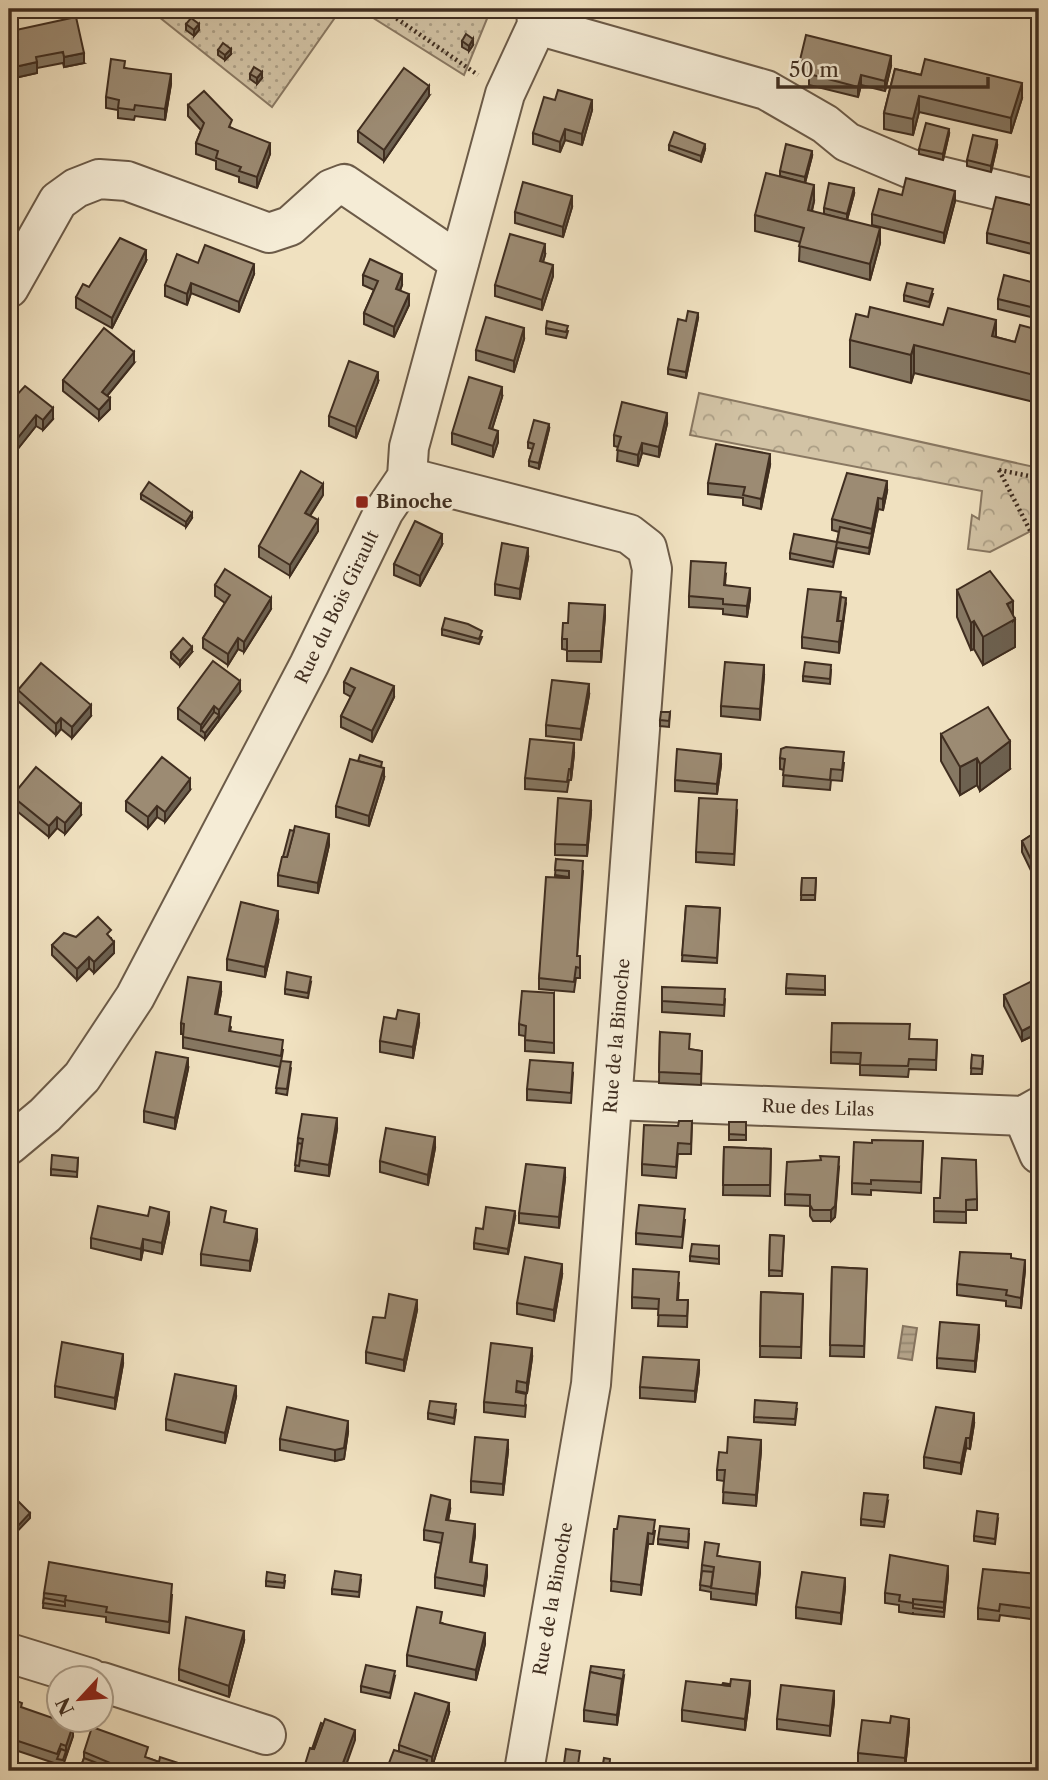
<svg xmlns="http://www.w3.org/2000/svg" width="1048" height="1780" viewBox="0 0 1048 1780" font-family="'Libre Caslon Text',serif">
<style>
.forest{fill:url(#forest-crowns);stroke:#897862;stroke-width:2}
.garden{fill:url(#garden-dots);stroke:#897862;stroke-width:2}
.water{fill:url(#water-rules);stroke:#867560;stroke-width:2}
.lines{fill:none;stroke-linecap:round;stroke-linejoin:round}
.minor-casing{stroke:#6c5b48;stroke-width:42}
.path{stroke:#402e20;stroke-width:4.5;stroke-dasharray:2 3.5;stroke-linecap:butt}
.minor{stroke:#f5ecd6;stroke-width:38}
.wall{fill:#867863;stroke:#402e20;stroke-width:2}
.shaded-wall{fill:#6d6150;stroke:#402e20;stroke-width:2}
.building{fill:#9c8b73;stroke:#402e20;stroke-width:2}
.poi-dot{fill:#8f2418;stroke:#f5ecd6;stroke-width:2.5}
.labels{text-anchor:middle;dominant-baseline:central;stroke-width:7;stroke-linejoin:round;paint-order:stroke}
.poi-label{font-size:18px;font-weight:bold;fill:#402e20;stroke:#f5ecd6;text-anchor:start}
.street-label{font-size:18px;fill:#402e20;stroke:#f5ecd6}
</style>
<defs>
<pattern id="forest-crowns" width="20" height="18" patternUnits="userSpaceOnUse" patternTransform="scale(1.75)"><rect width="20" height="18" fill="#d2c3a5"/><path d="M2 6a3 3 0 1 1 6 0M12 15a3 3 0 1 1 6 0" fill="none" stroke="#ac9f86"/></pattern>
<pattern id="garden-dots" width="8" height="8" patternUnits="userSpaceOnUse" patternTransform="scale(1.75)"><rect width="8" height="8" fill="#d2c3a5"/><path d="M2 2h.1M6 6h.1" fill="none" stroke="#ac9f86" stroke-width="1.8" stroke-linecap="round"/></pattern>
<pattern id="water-rules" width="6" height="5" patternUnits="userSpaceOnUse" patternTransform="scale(1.75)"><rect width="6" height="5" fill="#b4a48a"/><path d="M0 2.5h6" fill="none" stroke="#948670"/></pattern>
</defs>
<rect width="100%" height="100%" fill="#f0e1c0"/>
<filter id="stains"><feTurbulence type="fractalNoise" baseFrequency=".00286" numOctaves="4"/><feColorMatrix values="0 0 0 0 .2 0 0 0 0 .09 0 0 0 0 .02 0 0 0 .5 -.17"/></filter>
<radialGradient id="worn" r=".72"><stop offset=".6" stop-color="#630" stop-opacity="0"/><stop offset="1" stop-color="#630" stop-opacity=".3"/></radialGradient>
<path class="forest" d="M699 393 1039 468V527L990 552 968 549 972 515 979 519 982 491 690 435Z"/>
<g class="garden">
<path d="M149 9H341L272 107Z"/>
<path d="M359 9H491L464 75Z"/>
</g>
<path class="water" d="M903 1326 917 1328 912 1360 898 1358Z"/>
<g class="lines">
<defs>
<g id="minor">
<path d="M537 25 766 90 825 124 847 142 911 169 1039 200"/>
<path d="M9 288 58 201 76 188 99 179 127 181 269 233 290 226 331 189 344 184 459 262"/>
<path d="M407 477 629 534 647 548 652 569 591 1384 524 1771"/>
<path d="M613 1100 1023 1116 1039 1107"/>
<path d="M1023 1116 1039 1154"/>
<path d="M9 1145 45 1115 82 1077 135 997 309 665 384 511 407 477 409 447 505 94 537 25 536 9"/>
<path d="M9 1653 90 1678"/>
<path d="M102 1682 266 1735"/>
</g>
</defs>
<use href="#minor" class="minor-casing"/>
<g class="path">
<path d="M383 9 478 75"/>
<path d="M999 470 1039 548"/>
<path d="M999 470 1039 478"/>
</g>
<use href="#minor" class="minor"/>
</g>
<g class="wall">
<path d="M186 24 199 30 194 36 186 30Z"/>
<path d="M16 30 84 63 64 67 63 63 37 68V73L10 79 9 74V41L16 39Z"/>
<path d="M462 41 473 45 469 51 462 47Z"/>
<path d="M218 50 231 54 225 60 218 55Z"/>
<path d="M800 60 891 66 885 91 861 85 858 97 809 85V73L800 70Z"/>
<path d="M125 68 171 84 165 120 135 116 134 120 118 118V110L106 108V97Z"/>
<path d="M895 69 1022 98 1011 133 919 112 913 135 884 129V113Z"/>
<path d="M250 74 262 78 257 84 250 79Z"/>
<path d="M429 96 384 161 358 142V131Z"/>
<path d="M555 100 592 110 582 145 565 140 560 152 533 144V133Z"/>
<path d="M188 105 232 128 270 154 257 188 239 182V177L216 169V161L196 154V143L201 130 188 116Z"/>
<path d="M949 134 943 160 919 154V149Z"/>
<path d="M669 145 705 149 701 162 669 150Z"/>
<path d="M997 146 991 172 967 166V160Z"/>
<path d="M812 156 805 183 780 176V171Z"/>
<path d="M854 194 847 220 824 214V208Z"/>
<path d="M814 201 812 211 880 243 870 280 799 261 800 242 755 231V215Z"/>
<path d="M955 201 944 243 872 225V214Z"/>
<path d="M572 207 563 237 515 223V212Z"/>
<path d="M1039 207V245L1036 255 987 243V233Z"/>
<path d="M545 255 543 262 553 276 542 310 495 296V285Z"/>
<path d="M146 261 112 328 76 308V297L89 287Z"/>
<path d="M198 263 254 274 239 312 191 293 187 305 165 296V285Z"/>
<path d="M363 275 402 285 400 291 409 305 394 337 364 324V313L374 290 363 285Z"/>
<path d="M1039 284V319L998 309V299Z"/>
<path d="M933 294 929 307 904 301V295Z"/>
<path d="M868 317 996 337 1015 342 1039 330V379L1034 402 914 373 911 383 850 367V340Z"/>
<path d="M698 318 686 378 668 374V369L686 321Z"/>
<path d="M546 328 568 331 566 338 546 334Z"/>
<path d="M524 339 514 372 476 360V350Z"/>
<path d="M134 363 107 396 110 409 99 420 63 391V380Z"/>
<path d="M378 382 356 438 329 426V416Z"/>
<path d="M9 396 15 397 53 419 43 430 36 426 9 460Z"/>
<path d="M502 397 492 429 498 442 493 457 452 444V433Z"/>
<path d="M667 424 659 457 642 453 638 466 617 461 618 447 614 446V435Z"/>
<path d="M549 429 539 469 529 466V461L533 449 528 448V442Z"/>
<path d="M770 465 761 509 743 505V498L708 494V483Z"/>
<path d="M887 491 883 510 878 509 869 554 837 548 833 567 790 559V553L837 542 839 532 832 530V519Z"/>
<path d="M141 494 192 518 186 527 141 499Z"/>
<path d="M323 495 310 516 318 531 290 576 259 557V546Z"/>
<path d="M442 545 420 586 394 575V564Z"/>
<path d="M528 558 520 599 495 595V584Z"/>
<path d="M726 574 725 585 750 598 747 617 723 614V609L689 607V596Z"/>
<path d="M215 585 271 609 244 652 238 649 228 665 203 648V638L225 603 215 596Z"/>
<path d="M957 590 1013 614 1015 647 983 665 974 649 971 650 957 617Z"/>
<path d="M841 597 846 603 839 653 802 648V637Z"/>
<path d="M605 616 601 662 567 661V650L562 649V639L568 623Z"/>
<path d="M442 629 482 637 479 644 442 635Z"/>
<path d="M171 652H192L180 666 171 658Z"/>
<path d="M831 670 830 684 803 681V676Z"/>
<path d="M764 676 760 720 721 716V706Z"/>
<path d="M344 682 394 697 372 742 341 727V716L351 697 344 693Z"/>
<path d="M18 690 91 716 72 738 61 729 56 735 18 701Z"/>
<path d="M240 692 205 739 178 719V708Z"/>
<path d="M589 695 581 740 546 736V725Z"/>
<path d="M670 712 669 727 660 726V720Z"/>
<path d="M941 734 1010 769 980 791 977 785 960 795 941 761Z"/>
<path d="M574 754 571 780H569L567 792 525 789V778Z"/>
<path d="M780 758 844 763 842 781 831 780 830 790 783 786 784 770 780 769Z"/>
<path d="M721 765 717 794 675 791V780Z"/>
<path d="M384 778 369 826 336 817V806Z"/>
<path d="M190 790 165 822 157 817 148 828 126 811V801Z"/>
<path d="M12 796 81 815 65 834 57 828 49 837 12 807Z"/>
<path d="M737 811 734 865 696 862V852Z"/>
<path d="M591 812 587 856 555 855V844Z"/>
<path d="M1039 830 1038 885 1022 852V841Z"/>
<path d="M294 831 329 845 318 893 278 886V875L283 857Z"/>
<path d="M556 859 583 871 577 956 580 967V978H576L574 992 539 989V978L555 877Z"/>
<path d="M802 878H816L815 900H801Z"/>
<path d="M686 906 720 908 717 963 682 961Z"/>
<path d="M278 921 265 977 227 970V959Z"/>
<path d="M76 937 111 938 114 953 94 973 89 968 77 980 52 955V945Z"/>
<path d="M825 976V995L786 994V988Z"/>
<path d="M311 982 308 998 285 994V989Z"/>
<path d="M662 987 725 999 724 1016 662 1012Z"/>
<path d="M1039 991V1033L1022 1041 1004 1006V995Z"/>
<path d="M221 993 217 1015 231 1027 230 1031 283 1050 281 1062 291 1068 287 1095 276 1093 280 1067 183 1048V1034H181V1023Z"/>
<path d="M554 993V1053L525 1051V1036L519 1035V1024Z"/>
<path d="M419 1024 413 1058 380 1052V1041Z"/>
<path d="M660 1032 689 1049 702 1051 701 1085 659 1083Z"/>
<path d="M909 1039 937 1040 936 1070 909 1069 908 1077 860 1075V1064L831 1063V1052Z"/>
<path d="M972 1055 983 1061 982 1074H971Z"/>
<path d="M188 1069 175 1129 144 1122V1111Z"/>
<path d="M573 1073 571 1103 527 1100V1089Z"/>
<path d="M692 1121 691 1154H678L676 1178 642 1175V1164L678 1126Z"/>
<rect x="729" y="1122" width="17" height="18"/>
<path d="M337 1129 329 1176 295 1171 298 1138Z"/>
<path d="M923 1141 921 1193 871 1190V1195L852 1194V1183L872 1143Z"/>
<path d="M724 1147 771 1149 770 1196 723 1195Z"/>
<path d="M435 1148 428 1185 380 1172V1161Z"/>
<path d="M78 1158 77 1177 51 1175V1169Z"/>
<path d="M839 1167 835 1217 831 1221H813L810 1216V1206L785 1205V1194Z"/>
<path d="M565 1179 559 1228 519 1223V1213Z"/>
<path d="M934 1198 977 1199V1210H966V1223L934 1222Z"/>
<path d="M515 1217 508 1254 474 1249V1243Z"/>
<path d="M685 1220 682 1248 636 1244V1233Z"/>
<path d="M169 1223 162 1254 143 1250 141 1260 91 1248V1238Z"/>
<path d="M770 1235 784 1236 782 1276H769Z"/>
<path d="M257 1240 250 1271 201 1265V1254Z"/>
<path d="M719 1246V1264L690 1261V1256Z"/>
<path d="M1011 1258 1025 1270 1021 1308 1006 1306V1301L957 1295V1284Z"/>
<path d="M832 1267 867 1269 864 1357 830 1356Z"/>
<path d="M562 1275 554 1321 517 1314V1303Z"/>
<path d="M679 1283 678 1300H688L687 1327 658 1326 659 1309 632 1308V1297Z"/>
<path d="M761 1292 803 1294 801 1358 760 1357Z"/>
<path d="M417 1310 404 1371 366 1363V1352L385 1318Z"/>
<path d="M979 1336 975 1372 937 1368V1358Z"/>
<path d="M532 1358 527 1393 517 1391 526 1405 525 1417 484 1412V1402Z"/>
<path d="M123 1364 115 1409 55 1397V1386Z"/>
<path d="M699 1371 695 1402 640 1398V1387Z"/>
<path d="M236 1397 225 1443 166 1430V1419Z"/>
<path d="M797 1409 795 1425 754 1422V1417Z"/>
<path d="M456 1410 454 1424 428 1419V1413Z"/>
<path d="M974 1424 970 1449 966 1448 961 1474 924 1468V1457Z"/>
<path d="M348 1432 344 1459 335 1461 280 1450V1439Z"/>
<path d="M508 1451 503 1495 471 1492V1481Z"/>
<path d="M761 1451 756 1506 723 1503 724 1481 717 1480V1470L727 1453Z"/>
<path d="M1039 1456V1482L1036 1481V1470Z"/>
<path d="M888 1501 884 1527 861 1525V1519Z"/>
<path d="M450 1510 448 1520 475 1535 471 1562 487 1575 484 1596 435 1588V1577L441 1543 424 1540V1530Z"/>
<path d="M998 1519 995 1544 974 1541V1536Z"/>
<path d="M614 1529 655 1531 653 1544H648L641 1595 611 1591Z"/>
<path d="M689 1534 688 1548 658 1544V1539Z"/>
<path d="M719 1556 760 1572 756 1605 711 1599V1592L700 1590 702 1565Z"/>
<path d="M1039 1574V1607L1038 1620 1000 1615 999 1621 978 1619V1608Z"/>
<path d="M948 1577 944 1617 913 1614V1612V1614L899 1612V1605L885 1603V1593Z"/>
<path d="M361 1580 359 1597 332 1594V1589Z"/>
<path d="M266 1581H285L284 1588 266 1586Z"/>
<path d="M845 1588 841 1624 796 1618V1607Z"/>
<path d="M44 1593 172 1595 169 1633 106 1622V1617L43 1608Z"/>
<path d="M442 1623 485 1644 476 1680 407 1666V1655Z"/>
<path d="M244 1641 229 1697 179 1680V1669Z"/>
<path d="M395 1676 390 1698 361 1692V1686Z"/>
<path d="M624 1676 617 1725 584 1721V1710Z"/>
<path d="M730 1684 750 1692 745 1730 682 1721V1710L722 1685Z"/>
<path d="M9 1698 22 1708 73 1736 63 1766 9 1748Z"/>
<path d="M834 1702 830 1736 777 1729V1719Z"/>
<path d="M449 1713 432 1767 427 1766 426 1771H386L399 1751V1745Z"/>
<path d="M909 1729 905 1769 858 1764V1753Z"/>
<path d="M84 1752 148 1758 159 1762 197 1771H82L81 1766 84 1758Z"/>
</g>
<g class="shaded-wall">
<path d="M199 24V30L194 36V30Z"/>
<path d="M473 39V45L469 51V46Z"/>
<path d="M231 49V54L225 60V55Z"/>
<path d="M84 53V63L64 67V57Z"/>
<path d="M891 56V66L885 91V81Z"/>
<path d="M37 62V73L10 79V68Z"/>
<path d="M262 72V78L257 84V78Z"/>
<path d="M171 74V84L165 120V109Z"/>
<path d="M861 75V85L858 97V87Z"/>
<path d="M1022 83V98L1011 133V118Z"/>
<path d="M429 86V96L384 161V150Z"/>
<path d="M919 96V112L913 135V119Z"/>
<path d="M592 100V110L582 145V134Z"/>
<path d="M565 129V140L560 152V142Z"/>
<path d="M949 129V134L943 160V154Z"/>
<path d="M997 140V146L991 172V166Z"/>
<path d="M270 143V154L257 188V177Z"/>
<path d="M705 144V149L701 162V156Z"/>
<path d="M812 151V156L805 183V177Z"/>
<path d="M814 185V201L808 226V210Z"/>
<path d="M854 188V194L847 220V214Z"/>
<path d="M955 191V201L944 243V233Z"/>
<path d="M572 196V207L563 237V227Z"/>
<path d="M880 228V243L870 280V264Z"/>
<path d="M1039 234V245L1036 255V245Z"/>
<path d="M545 244V255L540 271V261Z"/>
<path d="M146 250V261L112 328V318Z"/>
<path d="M254 264V274L239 312V302Z"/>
<path d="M553 265V276L542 310V300Z"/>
<path d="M402 274V285L396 300V289Z"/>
<path d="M191 283V293L187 305V294Z"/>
<path d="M409 294V305L394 337V327Z"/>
<path d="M698 313V318L686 378V372Z"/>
<path d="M996 320V348L992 336Z"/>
<path d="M524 328V339L514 372V361Z"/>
<path d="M914 345V373L911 383V355Z"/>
<path d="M134 352V363L102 402V392Z"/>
<path d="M1039 352V379L1034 402V375Z"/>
<path d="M378 372V382L356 438V427Z"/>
<path d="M502 387V397L489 439V428Z"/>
<path d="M110 398V409L99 420V410Z"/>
<path d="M53 408V419L43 430V420Z"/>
<path d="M667 413V424L659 457V447Z"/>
<path d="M36 415V426L9 460V449Z"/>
<path d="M549 424V429L539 469V463Z"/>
<path d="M498 431V442L493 457V446Z"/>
<path d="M642 443V453L638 466V455Z"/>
<path d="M770 454V465L761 509V499Z"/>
<path d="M887 481V491L883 510V499Z"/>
<path d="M323 484V495L305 523V513Z"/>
<path d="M878 498V509L869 554 872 529Z"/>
<path d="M192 513V518L186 527V522Z"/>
<path d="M318 520V531L290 576V565Z"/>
<path d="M442 534V545L420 586V576Z"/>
<path d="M528 548V558L520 599V589Z"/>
<path d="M750 588V598L747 617V606Z"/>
<path d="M271 598V609L244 652V642Z"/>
<path d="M846 598 842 632 839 653V642Z"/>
<path d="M1013 601V621L1015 619V647L983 665V637L1007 604Z"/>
<path d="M605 605V616L601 662V651Z"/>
<path d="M16 616V632L9 648V633Z"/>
<path d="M974 621V649L971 650V623Z"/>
<path d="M238 638V649L228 665V654Z"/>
<path d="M192 647V652L180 666V661Z"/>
<path d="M764 665V676L760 720V709Z"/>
<path d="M240 681V692L219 720V710Z"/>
<path d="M589 684V695L581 740V729Z"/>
<path d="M394 686V697L372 742V731Z"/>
<path d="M91 705V716L72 738V727Z"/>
<path d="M214 706V717L201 730V725Z"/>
<path d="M219 715V720L205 739V733Z"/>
<path d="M61 718V729L56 735V724Z"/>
<path d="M1010 741V769L980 791V764Z"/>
<path d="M574 743V754L571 780V769Z"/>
<path d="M721 754V765L717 794V784Z"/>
<path d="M977 758V785L960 795V767Z"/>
<path d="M384 768V778L369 826V816Z"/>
<path d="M190 779V790L165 822V812Z"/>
<path d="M591 801V812L587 856V845Z"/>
<path d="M81 804V815L65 834V823Z"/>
<path d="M157 806V817L148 828V817Z"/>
<path d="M57 817V828L49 837V826Z"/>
<path d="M329 834V845L318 893V883Z"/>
<path d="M278 911V921L265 977V967Z"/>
<path d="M114 942V953L94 973V962Z"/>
<path d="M89 957V968L77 980V969Z"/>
<path d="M221 982V993L215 1025V1014Z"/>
<path d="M419 1014V1024L413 1058V1047Z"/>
<path d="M1039 1022V1033L1022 1041V1031Z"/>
<path d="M188 1058V1069L175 1129V1118Z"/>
<path d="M337 1118V1129L329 1176V1165Z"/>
<path d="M435 1137V1148L428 1185V1175Z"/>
<path d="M839 1157 835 1217 831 1221V1210Z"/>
<path d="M565 1168V1179L559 1228V1217Z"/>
<path d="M515 1211V1217L508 1254V1249Z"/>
<path d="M169 1212V1223L162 1254V1243Z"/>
<path d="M257 1229V1240L250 1271V1261Z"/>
<path d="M143 1239V1250L141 1260V1249Z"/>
<path d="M1025 1260V1270L1021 1308V1298Z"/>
<path d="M562 1264V1275L554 1321V1310Z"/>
<path d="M417 1300V1310L404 1371V1360Z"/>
<path d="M979 1325V1336L975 1372V1361Z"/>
<path d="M532 1348V1358L527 1393V1383Z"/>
<path d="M123 1354V1364L115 1409V1398Z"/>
<path d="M699 1360V1371L695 1402V1391Z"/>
<path d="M236 1386V1397L225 1443V1433Z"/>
<path d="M11 1401V1411L9 1412V1402Z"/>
<path d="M974 1413V1424L970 1449V1438Z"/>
<path d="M348 1421V1432L344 1459 335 1461V1450Z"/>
<path d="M966 1438V1448L961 1474V1463Z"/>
<path d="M508 1440V1451L503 1495V1484Z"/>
<path d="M761 1440V1451L756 1506V1495Z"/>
<path d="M450 1500V1510L446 1531V1520Z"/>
<path d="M30 1513V1518L9 1540V1529L17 1521Z"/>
<path d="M475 1524V1535L470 1573V1562Z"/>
<path d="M648 1533V1544L641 1595V1585Z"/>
<path d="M760 1562V1572L756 1605V1594Z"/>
<path d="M487 1565V1575L484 1596V1586Z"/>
<path d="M948 1566V1577L944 1613V1602Z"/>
<path d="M845 1578V1588L841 1624V1613Z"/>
<path d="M244 1631V1641L229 1697V1686Z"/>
<path d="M485 1633V1644L476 1680V1670Z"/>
<path d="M622 1679V1690L617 1725V1715Z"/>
<path d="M750 1681V1692L745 1730V1719Z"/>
<path d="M834 1691V1702L830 1736V1726Z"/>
<path d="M449 1703V1713L432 1767V1757Z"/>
<path d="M909 1719V1729L905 1769V1758Z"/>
<path d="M73 1725V1736L66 1756V1746Z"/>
<path d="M355 1730V1740L344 1771H340Z"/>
</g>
<g class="building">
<path d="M76 17 84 53 64 57 63 52 36 57 37 62 10 68 9 63V41L18 39 16 30Z"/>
<path d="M191 18 199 24 194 30 186 24Z"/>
<path d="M466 34 473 39 469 46 462 41Z"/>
<path d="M806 35 891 56 885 81 861 75 858 87 809 74 812 63 800 60Z"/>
<path d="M223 43 231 49 225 55 218 50Z"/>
<path d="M111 59 125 61 124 68 171 74 165 109 135 105 134 110 118 108 119 100 106 97Z"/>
<path d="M925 59 1022 83 1011 118 919 96 913 119 884 113 895 69 921 75Z"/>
<path d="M254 67 262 72 257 78 250 74Z"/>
<path d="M404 68 429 86 384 150 358 131Z"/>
<path d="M558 90 592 100 582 134 565 129 560 142 533 133 544 97 555 100Z"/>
<path d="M204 91 232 120 229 127 270 143 257 177 239 171 241 167 216 158 218 151 196 143 204 123 188 105Z"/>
<path d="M926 123 949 129 943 154 919 149Z"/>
<path d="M674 132 705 144 701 156 669 145Z"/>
<path d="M973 135 997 140 991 166 967 160Z"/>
<path d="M786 144 812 151 805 177 780 171Z"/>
<path d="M766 173 814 185 808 210 880 228 870 264 799 246 804 228 755 215Z"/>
<path d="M906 178 955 191 944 233 872 214 879 189 902 195Z"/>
<path d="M523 182 572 196 563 227 515 212Z"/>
<path d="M829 183 854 188 847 214 824 208Z"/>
<path d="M996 197 1039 207V234L1036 245 987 233Z"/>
<path d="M510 234 545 244 540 261 553 265 542 300 495 285Z"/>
<path d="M120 238 146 250 112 318 76 297 83 284 89 287Z"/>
<path d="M205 245 254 264 239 302 191 283 187 294 165 285 177 254 198 263Z"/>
<path d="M370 259 402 274 396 289 409 294 394 327 364 313 378 281 363 275Z"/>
<path d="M1004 275 1039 284V309L998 299Z"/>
<path d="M907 283 933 289 929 302 904 295Z"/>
<path d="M870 307 943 325 948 308 996 320 992 336 1015 342 1020 325 1039 330V352L1034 375 914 345 911 355 850 340 856 314 868 317Z"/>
<path d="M688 311 698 313 686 372 668 369 678 319 686 321Z"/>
<path d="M486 317 524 328 514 361 476 350Z"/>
<path d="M547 321 568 326 566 332 546 328Z"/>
<path d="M104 328 134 352 102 392 110 398 99 410 63 380Z"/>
<path d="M349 361 378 372 356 427 329 416Z"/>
<path d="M469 377 502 387 489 428 498 431 493 446 452 433Z"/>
<path d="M25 386 53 408 43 420 36 415 9 449V396L11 394 15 397Z"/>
<path d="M622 402 667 413 659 447 642 443 638 455 617 450 621 437 614 435Z"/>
<path d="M534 420 549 424 539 463 529 461 534 444 528 442Z"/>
<path d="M716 444 770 454 761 499 743 495 745 487 708 483Z"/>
<path d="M301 471 323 484 305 513 318 520 290 565 259 546Z"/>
<path d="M847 473 887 481 883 499 878 498 872 529 832 519Z"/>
<path d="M149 482 192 513 186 522 141 494Z"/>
<path d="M415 521 442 534 420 576 394 564Z"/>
<path d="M840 527 872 534 869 548 837 542 833 562 790 553 794 534 837 542Z"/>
<path d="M502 543 528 548 520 589 495 584Z"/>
<path d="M691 561 726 563 724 585 750 588 747 606 723 604V599L689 596Z"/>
<path d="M225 569 271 598 244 642 238 638 228 654 203 638 230 595 215 585Z"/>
<path d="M990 571 1013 601 1007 604 1015 619 983 637 974 621 971 623 957 590Z"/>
<path d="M808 589 841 592 837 621H842L839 642 802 637Z"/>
<path d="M841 597 846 598 842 627V621H838Z"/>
<path d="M569 603 605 605 601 651H567V639H562L563 623H568Z"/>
<path d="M9 614 16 616 9 633Z"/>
<path d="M445 618 468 624 482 631 479 639 442 629Z"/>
<path d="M183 638 192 647 180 661 171 652Z"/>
<path d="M213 661 240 681 219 710 214 706 201 725 178 708Z"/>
<path d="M725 662 764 665 760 709 721 706Z"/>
<path d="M805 662 831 665 830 679 803 676Z"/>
<path d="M41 663 91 705 72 727 61 718 56 724 18 690Z"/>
<path d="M351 668 394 686 372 731 341 716 355 688 344 682Z"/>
<path d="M552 680 589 684 581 729 546 725Z"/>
<path d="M988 707 1010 741 980 764 977 758 960 767 941 734Z"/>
<path d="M214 712 219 715 205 733 201 730Z"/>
<path d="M661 712H670L669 721 660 720Z"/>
<path d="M530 739 574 743 571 769H569L567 782 525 778Z"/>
<path d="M786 747 844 752 842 770 831 769 830 780 783 775 785 759 780 758 781 749Z"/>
<path d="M677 749 721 754 717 784 675 780Z"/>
<path d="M360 755 382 762 381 767 358 761Z"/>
<path d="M162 757 190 779 165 812 157 806 148 817 126 801Z"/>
<path d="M350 759 384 768 369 816 336 806Z"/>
<path d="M36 767 81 804 65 823 57 817 49 826 12 796Z"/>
<path d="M558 798 591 801 587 845 555 844Z"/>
<path d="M699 798 737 800 734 854 696 852Z"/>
<path d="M295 826 329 834 318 883 278 875 282 857H287Z"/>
<path d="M290 830 294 831 287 857H283Z"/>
<path d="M1039 830V874H1038L1022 841Z"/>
<path d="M556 859 583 861 577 956H580V968L576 967 574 982 539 978 546 877 569 878V871L555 870Z"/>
<path d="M555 875 569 877V878L555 877Z"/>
<path d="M802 878H816L815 895H801Z"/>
<path d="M241 902 278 911 265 967 227 959Z"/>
<path d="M686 906 720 908 717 958 682 955Z"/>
<path d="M98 917 111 930 107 934 114 942 94 962 89 957 77 969 52 945 64 933 76 937Z"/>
<path d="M287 972 311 977 308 993 285 989Z"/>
<path d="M787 974 825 976V990L786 988Z"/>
<path d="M188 977 221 982 215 1014 231 1017 229 1031 283 1040 281 1056 183 1037 184 1024 181 1023Z"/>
<path d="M1034 980 1039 991V1022L1022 1031 1004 995Z"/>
<path d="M662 987 725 989 724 1005 662 1001Z"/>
<path d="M522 991 554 993V1043L525 1040 526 1026 519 1024Z"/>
<path d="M398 1010 419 1014 413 1047 380 1041 384 1017 396 1019Z"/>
<path d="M832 1023 910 1024 909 1039 937 1040 936 1060 909 1059 908 1066 860 1065 861 1053 831 1052Z"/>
<path d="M660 1032 690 1034 689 1049 702 1051 701 1074 659 1072Z"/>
<path d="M156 1052 188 1058 175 1118 144 1111Z"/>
<path d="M972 1055 983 1056 982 1069 971 1068Z"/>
<path d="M530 1060 573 1063 571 1093 527 1089Z"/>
<path d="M281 1061 291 1062 287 1089 276 1088Z"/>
<path d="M302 1114 337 1118 329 1165 299 1160 303 1139 298 1138Z"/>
<path d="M679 1121H692L691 1144 678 1143 676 1167 642 1164 644 1125 678 1126Z"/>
<path d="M729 1122H746V1135L729 1134Z"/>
<path d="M386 1128 435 1137 428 1175 380 1161Z"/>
<path d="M872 1140 923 1141 921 1182 871 1180V1184L852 1183 854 1142 872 1143Z"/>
<path d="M298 1143 302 1144 299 1166 295 1165Z"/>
<path d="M724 1147 771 1149 770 1185H723Z"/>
<path d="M52 1155 78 1158 77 1172 51 1169Z"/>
<path d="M820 1156 839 1157 835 1206 831 1210H813L810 1205V1195L785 1194 787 1162 821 1160Z"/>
<path d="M942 1158 976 1160 977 1199 966 1200V1212L934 1211V1198H940Z"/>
<path d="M526 1164 565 1168 559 1217 519 1213Z"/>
<path d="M639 1205 685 1209 682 1237 636 1233Z"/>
<path d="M98 1206 148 1216 150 1207 169 1212 162 1243 143 1239 141 1249 91 1238Z"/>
<path d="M211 1207 226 1211 224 1222 257 1229 250 1261 201 1254Z"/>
<path d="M486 1207 515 1211 508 1249 474 1243 476 1228 483 1229Z"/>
<path d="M770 1235 784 1236 782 1271 769 1270Z"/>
<path d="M692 1244 719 1246V1259L690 1256Z"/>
<path d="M960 1252 1011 1254V1258L1025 1260 1021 1298 1006 1295 1007 1290 957 1284Z"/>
<path d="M525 1257 562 1264 554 1310 517 1303Z"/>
<path d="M832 1267 867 1269 864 1346 830 1345Z"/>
<path d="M633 1269 679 1272 677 1300H688L687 1316 658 1315 659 1299 632 1297Z"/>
<path d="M761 1292 803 1294 801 1347 760 1346Z"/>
<path d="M389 1294 417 1300 404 1360 366 1352 373 1317 385 1318Z"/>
<path d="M940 1322 979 1325 975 1361 937 1358Z"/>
<path d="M62 1342 123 1354 115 1398 55 1386Z"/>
<path d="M491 1343 532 1348 527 1383 517 1381 516 1392 526 1394 525 1406 484 1402Z"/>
<path d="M643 1357 699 1360 695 1391 640 1387Z"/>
<path d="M175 1374 236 1386 225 1433 166 1419Z"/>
<path d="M755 1400 797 1403 795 1419 754 1417Z"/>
<path d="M430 1401 456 1404 454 1418 428 1413Z"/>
<path d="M287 1407 348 1421 344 1448 335 1450 280 1439Z"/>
<path d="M936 1407 974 1413 970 1438H966L961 1463 924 1457Z"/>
<path d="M475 1437 508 1440 503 1484 471 1481Z"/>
<path d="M728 1437 761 1440 756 1495 723 1492 725 1470H717L719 1452 727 1453Z"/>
<path d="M1039 1456V1471L1036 1470Z"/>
<path d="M9 1492 30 1513 17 1527V1521L9 1514Z"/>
<path d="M864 1493 888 1495 884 1522 861 1519Z"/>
<path d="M431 1495 450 1500 446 1520 475 1524 470 1562 487 1565 484 1586 435 1577 443 1533 424 1530Z"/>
<path d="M977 1511 998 1514 995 1539 974 1536Z"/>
<path d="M9 1514 17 1521 9 1529Z"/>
<path d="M619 1516 655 1520 653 1534 648 1533 641 1585 611 1581 614 1529H617Z"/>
<path d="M660 1526 689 1529 688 1542 658 1539Z"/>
<path d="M705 1542 719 1544 717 1556 760 1562 756 1594 711 1588 714 1567 702 1565Z"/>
<path d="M890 1555 948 1566 944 1602 913 1599V1603L899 1601 900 1595 885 1593Z"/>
<path d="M49 1562 172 1584 169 1622 106 1612 107 1607 65 1600 66 1596 44 1593Z"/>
<path d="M983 1569 1039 1574V1596L1038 1609 1000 1604 999 1611 978 1608Z"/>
<path d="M335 1571 361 1575 359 1592 332 1589Z"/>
<path d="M702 1571 713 1572 711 1587 700 1585Z"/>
<path d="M267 1572 285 1575 284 1583 266 1581Z"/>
<path d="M802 1572 845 1578 841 1613 796 1607Z"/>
<path d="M44 1598 65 1602V1606L43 1603Z"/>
<path d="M913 1604 944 1608V1612L913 1608Z"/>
<path d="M417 1607 442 1612 440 1623 485 1633 476 1670 407 1655Z"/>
<path d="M186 1617 244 1631 229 1686 179 1669Z"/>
<path d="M366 1665 395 1671 390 1693 361 1686Z"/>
<path d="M591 1666 624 1670 622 1684V1679L590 1672Z"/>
<path d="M590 1672 622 1679 617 1715 584 1710Z"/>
<path d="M731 1679 750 1681 745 1719 682 1710 686 1681 730 1686Z"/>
<path d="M723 1683 730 1684V1686L722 1685Z"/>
<path d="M781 1685 834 1691 830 1726 777 1719Z"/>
<path d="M415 1693 449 1703 432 1757 399 1745Z"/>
<path d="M9 1698 22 1703 21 1707 73 1725 66 1746 61 1744 57 1754 9 1738Z"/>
<path d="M891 1716 909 1719 905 1758 858 1753 862 1720 890 1723Z"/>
<path d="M325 1719 355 1730 340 1771H303L310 1748 314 1749Z"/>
<path d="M321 1723 323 1724 314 1749H312Z"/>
<path d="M92 1727 148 1747 145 1757 159 1762 160 1757 197 1769 196 1771H129L84 1752Z"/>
<path d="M61 1749 66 1751 63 1760 57 1759Z"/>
<path d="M566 1749 580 1751 578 1765 602 1769 604 1758 610 1759 609 1771H563Z"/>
<path d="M394 1750 427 1760 424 1771H386Z"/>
<path d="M84 1758 117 1771H98L81 1766Z"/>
</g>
<rect class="poi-dot" x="355" y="495" width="14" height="14" rx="3.5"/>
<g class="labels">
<g class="poi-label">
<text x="376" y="502">Binoche</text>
</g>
<g class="street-label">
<text transform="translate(337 607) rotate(-64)">Rue du Bois Girault</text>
<text transform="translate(617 1036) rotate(-85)">Rue de la Binoche</text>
<text transform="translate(818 1108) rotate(2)">Rue des Lilas</text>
<text transform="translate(553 1599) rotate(-80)">Rue de la Binoche</text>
</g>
</g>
<rect width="1048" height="1780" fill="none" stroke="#f0e1c0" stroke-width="35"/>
<rect x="10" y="10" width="1027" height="1759" fill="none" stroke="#402e20" stroke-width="3.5"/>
<rect x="18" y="18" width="1013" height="1745" fill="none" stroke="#402e20" stroke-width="2"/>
<g transform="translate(80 1699) rotate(244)"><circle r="33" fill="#f5ecd6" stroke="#ada08d" stroke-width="2"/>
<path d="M0-5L12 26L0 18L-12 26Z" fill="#8f2418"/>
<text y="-10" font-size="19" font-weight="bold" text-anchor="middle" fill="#402e20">N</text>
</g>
<path d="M778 77v10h210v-10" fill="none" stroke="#402e20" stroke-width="3.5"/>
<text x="789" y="77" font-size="21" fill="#402e20" stroke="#f5ecd6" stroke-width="5" paint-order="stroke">50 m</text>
<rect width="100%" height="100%" filter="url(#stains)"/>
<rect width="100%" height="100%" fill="url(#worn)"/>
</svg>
